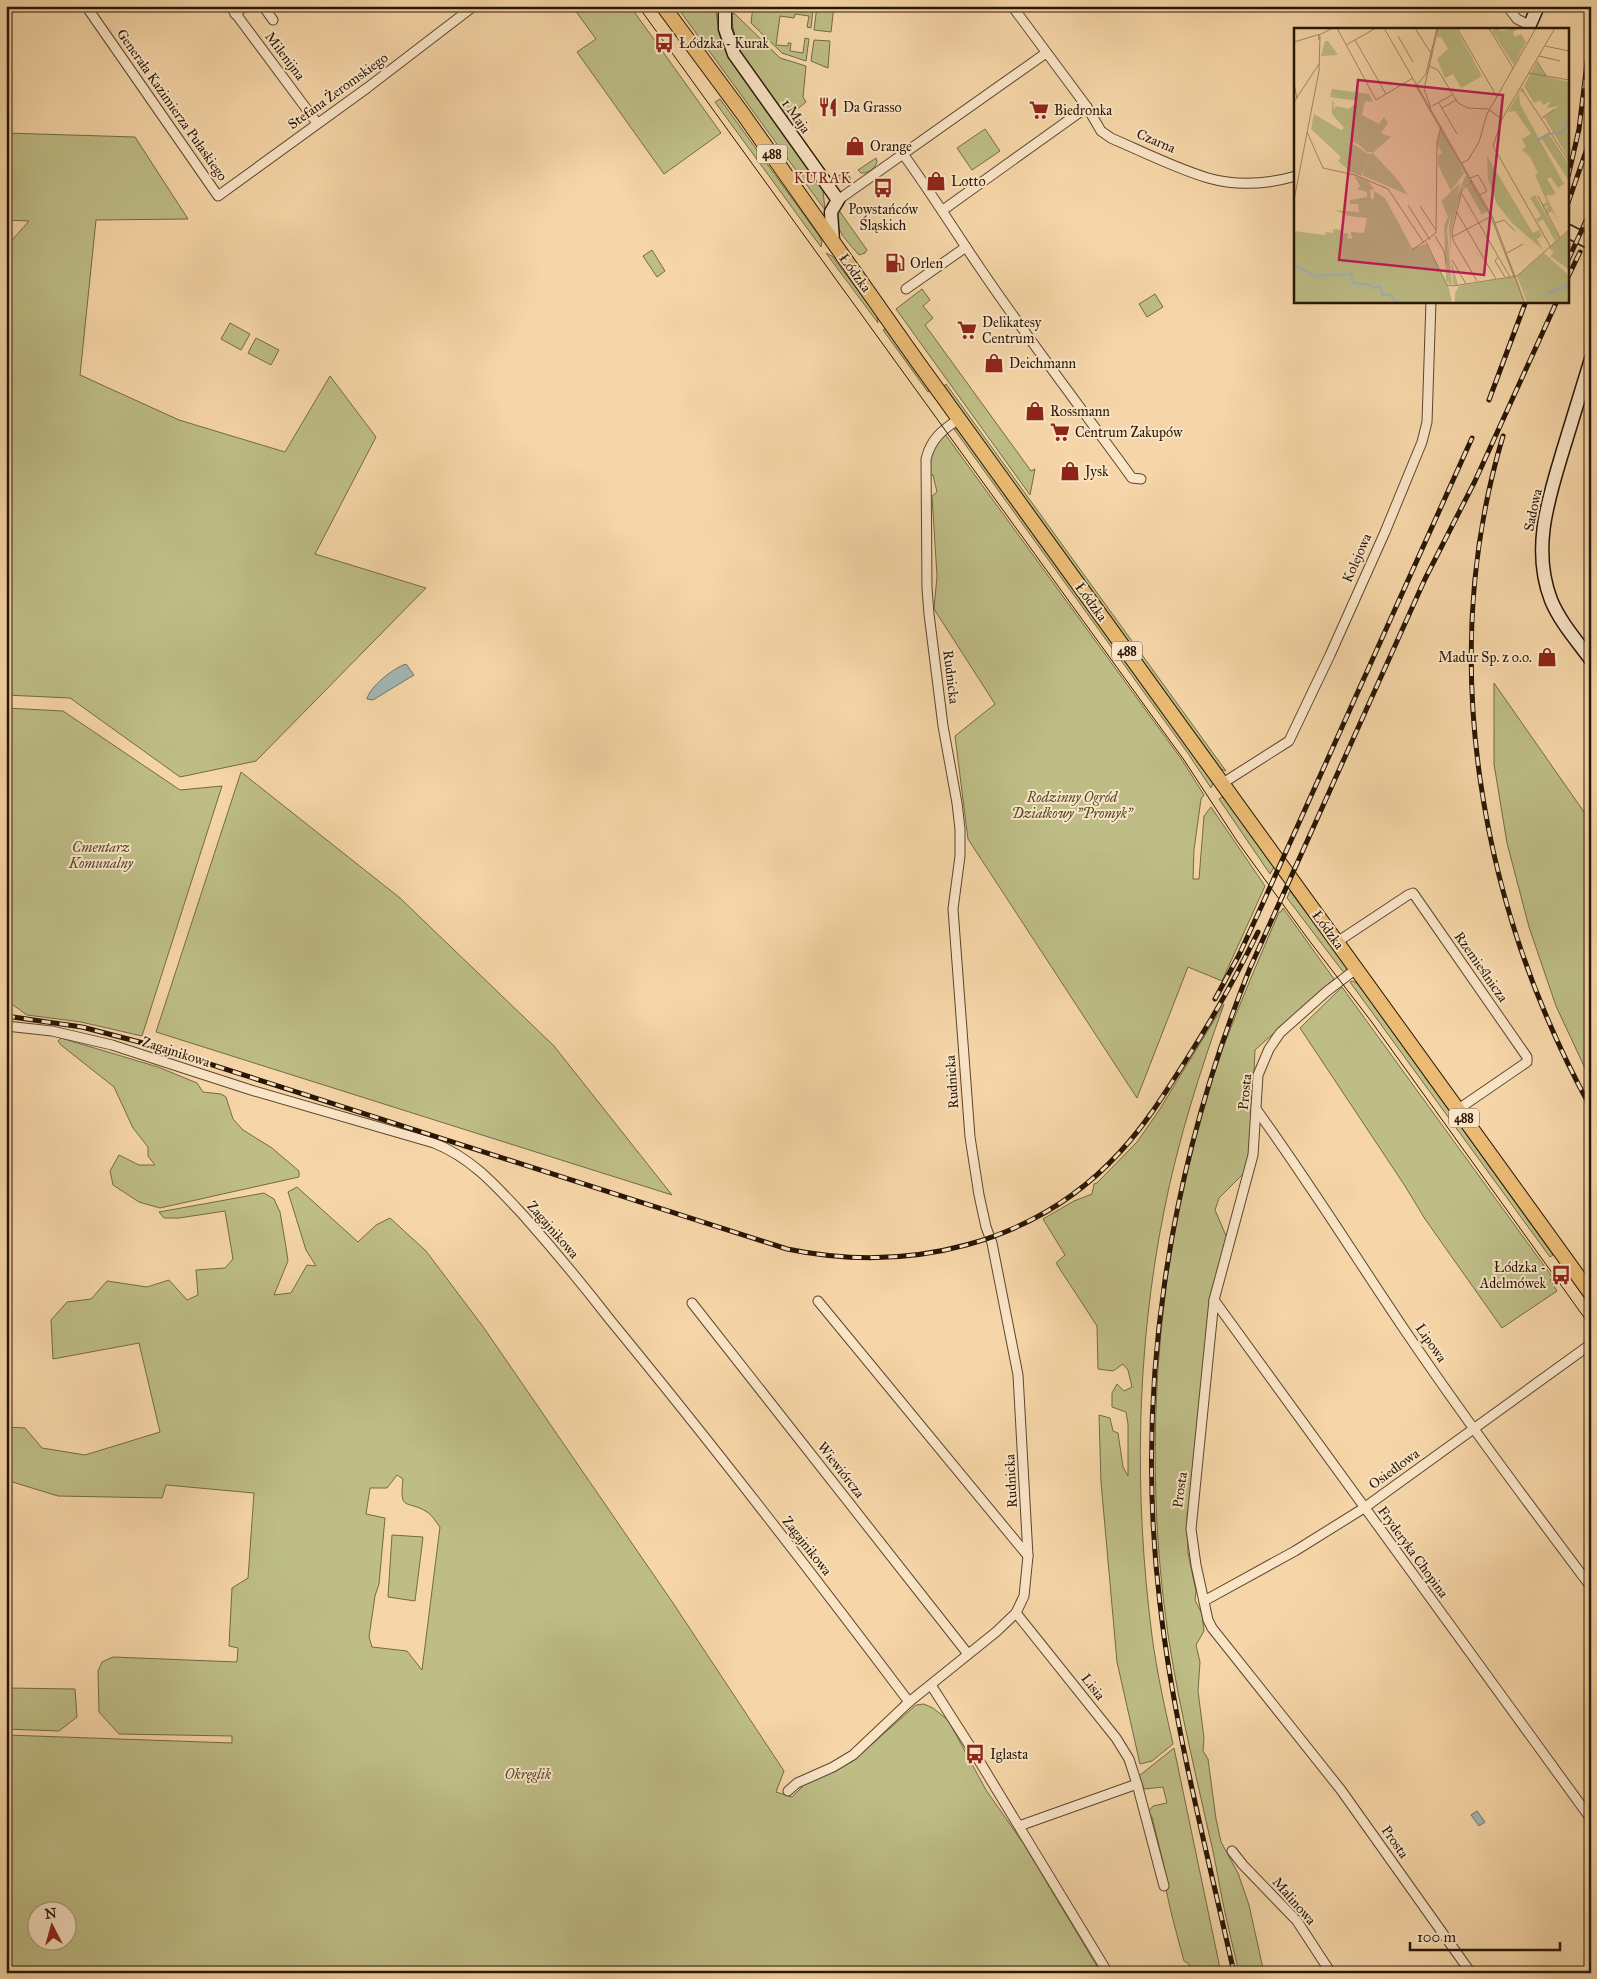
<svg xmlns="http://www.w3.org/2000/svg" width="1597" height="1979" viewBox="0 0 1597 1979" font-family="'IM FELL Great Primer',serif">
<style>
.green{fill:#bebd86;stroke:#736a45;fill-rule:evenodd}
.water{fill:#a1b6b3;stroke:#71766d}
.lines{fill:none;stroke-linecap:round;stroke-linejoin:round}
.street-casing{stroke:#5c462d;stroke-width:11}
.secondary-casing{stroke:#281604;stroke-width:15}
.primary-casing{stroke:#281604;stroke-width:16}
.street{stroke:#f9e4c6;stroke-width:9}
.secondary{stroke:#f9e4c6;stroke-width:12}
.primary{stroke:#ebbb74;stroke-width:14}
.tram{stroke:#281604;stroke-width:1}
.rail-casing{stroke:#281604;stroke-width:5}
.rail{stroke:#f9e4c6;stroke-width:3;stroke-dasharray:9;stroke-linecap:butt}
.labels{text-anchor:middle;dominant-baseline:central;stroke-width:4;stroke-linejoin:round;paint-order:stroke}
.shield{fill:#f9e4c6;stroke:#67543e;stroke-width:1}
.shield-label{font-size:12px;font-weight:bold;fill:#281604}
.poi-label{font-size:14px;fill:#281604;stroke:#f9e4c6;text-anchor:start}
.street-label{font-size:14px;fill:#281604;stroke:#f9e4c6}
.park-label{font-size:14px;font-style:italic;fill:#55482b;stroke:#f9e4c6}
.neighbourhood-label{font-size:15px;letter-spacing:1px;fill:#7a1f14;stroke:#f9e4c6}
.inset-river{fill:none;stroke:#a1b6b3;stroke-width:2.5}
.inset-road{fill:none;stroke:#a48966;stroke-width:1}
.view{fill:#c2185b;fill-opacity:0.15;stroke:#c2185b;stroke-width:2.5}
.inset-edge{fill:none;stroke:#281604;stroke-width:2.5}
</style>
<rect width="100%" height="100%" fill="#f6d6a8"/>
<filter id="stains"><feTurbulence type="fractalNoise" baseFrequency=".004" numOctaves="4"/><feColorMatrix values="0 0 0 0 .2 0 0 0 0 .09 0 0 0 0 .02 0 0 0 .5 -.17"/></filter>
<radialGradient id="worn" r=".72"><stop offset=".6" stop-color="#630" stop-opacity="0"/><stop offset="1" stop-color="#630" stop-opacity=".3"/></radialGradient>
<g class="green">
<path d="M572 6H630L721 133 664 174 577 52 596 39Z"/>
<path d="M753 6H810L813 9 811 28 807 27 809 16 795 14 794 18 780 16 776 45 788 46V43H791L790 51 803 53 805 38 809 39 806 61 782 53 751 23Z"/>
<path d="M817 6H834L831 32 814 30Z"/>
<path d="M680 11 716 12 720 36 728 54 818 179 823 191 825 210Z"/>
<path d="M732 13H734L780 58 806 66 803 97 806 102 786 118C764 87 731 54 732 13Z"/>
<path d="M814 40 830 41 828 68 811 61Z"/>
<path d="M720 99 820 237 822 242 821 247 715 102Z"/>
<path d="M985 129 1000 151 972 170 957 148Z"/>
<path d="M6 133 135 137 188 219 96 220 80 375 179 420 285 452 330 376 376 437 315 554 426 588 256 761 180 777 70 698 6 695V247L29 221 6 220Z"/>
<path d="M876 158 877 161C876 168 868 174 861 173L858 170Z"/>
<path d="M844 173 850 177V182L843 185 836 183 832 179Z"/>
<path d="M838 209 867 250 865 253 859 255C848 242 831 227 838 209Z"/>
<path d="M652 250 665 271 657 277 643 256Z"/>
<path d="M826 253 832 256 877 316 878 323Z"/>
<path d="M922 289 930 300 923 306 933 318 925 325 1031 471 1035 469 1030 495 896 309Z"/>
<path d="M1155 294 1163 307 1147 317 1139 304Z"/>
<path d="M230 323 250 334 241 350 221 339Z"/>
<path d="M886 329 887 330 930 391 928 392 883 330Z"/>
<path d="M256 338 279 350 271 365 248 353Z"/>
<path d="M946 384 1226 771 1221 769 944 386Z"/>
<path d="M954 429H958L1210 778 1213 783 1211 788 1187 752Z"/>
<path d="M945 434 1182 760 1204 795 1201 799 1194 850 1193 879H1199L1204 816 1211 807 1265 886 1222 981 1188 967 1137 1098 968 839 955 736 995 704 934 609 937 576 932 496 937 492 933 475H929C929 451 929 451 945 434Z"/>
<path d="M1494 683 1591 822V1081L1556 1006 1529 927 1507 843 1494 764Z"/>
<path d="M6 708 63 711 180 790 222 786 142 1036 81 1022 27 1015 6 1000Z"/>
<path d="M241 772 400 898 554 1046 672 1195 156 1032Z"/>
<path d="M1222 797 1228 802 1274 867 1270 874 1219 799Z"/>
<path d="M1290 891 1345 964 1347 968 1344 973 1287 898Z"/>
<path d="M1283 908 1334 979 1255 1050 1250 1156 1246 1171 1219 1198 1215 1210 1227 1238 1211 1293 1191 1500 1187 1514 1188 1553 1196 1591 1195 1600 1202 1614 1204 1631 1196 1645 1200 1662 1198 1691 1204 1738 1203 1751 1208 1759 1216 1819 1221 1842 1238 1873 1249 1905 1264 1973H1239C1233 1946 1226 1920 1221 1893 1217 1873 1214 1853 1209 1834 1192 1757 1173 1682 1164 1604 1142 1421 1161 1222 1223 1048 1240 1002 1260 957 1279 912H1281Z"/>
<path d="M1353 981 1358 984 1553 1255 1550 1257 1350 982Z"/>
<path d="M1342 987 1553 1278 1550 1280 1557 1291 1502 1328 1425 1219 1405 1186 1300 1028Z"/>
<path d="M1224 1004C1200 1071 1178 1140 1164 1211 1136 1351 1134 1495 1152 1636 1157 1673 1165 1709 1173 1744L1152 1761 1140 1764 1117 1662 1101 1482 1099 1415 1110 1418 1113 1431 1118 1433 1123 1467 1128 1476V1424L1126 1412 1112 1407V1393L1117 1384 1124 1391 1132 1387 1128 1370 1123 1364 1113 1371 1098 1369 1097 1326 1056 1263 1065 1255 1043 1219 1074 1201 1092 1194 1094 1184 1097 1183 1137 1142 1160 1109Z"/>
<path d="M61 1038 158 1067 197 1083 203 1092 221 1094 226 1097 233 1119 243 1130 272 1148 299 1171V1177L160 1208 139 1202 113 1185 110 1171 119 1155 139 1165H155L148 1156V1147L133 1128 114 1087 61 1045 58 1041Z"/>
<path d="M297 1187 358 1242 376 1225 390 1218 426 1251 484 1328 673 1603 784 1771 776 1792 792 1797 805 1784 853 1761 916 1705 924 1704 933 1708 948 1720 986 1790 1023 1843 1101 1973H6V1735L232 1743V1736L119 1734 99 1712 98 1671 102 1662 113 1657 237 1662 238 1648 229 1646 232 1588 248 1578 254 1493 166 1485 162 1498 58 1496 6 1480V1427L25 1428 42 1448 85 1455 160 1432 139 1343 53 1359 51 1320 67 1302 91 1299 107 1281 147 1287 169 1280 187 1300 198 1295 196 1270 225 1268 233 1259 225 1211 179 1218H164L159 1212 264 1193 274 1199 280 1212 286 1247 288 1261 274 1295 291 1293 307 1265 316 1266 306 1250 288 1192ZM397 1475 403 1479C399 1513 407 1499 427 1512 432 1515 436 1522 440 1527L422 1670 407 1651 372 1647 369 1637 375 1596 379 1584 385 1518 366 1514 370 1488H387ZM38 1912H68V1942H38Z"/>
<path d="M392 1535 423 1537 415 1601 388 1597Z"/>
<path d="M6 1688 75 1689 77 1717 59 1731 6 1729Z"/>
<path d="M1174 1748 1221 1973H1191L1189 1964 1184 1961C1180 1946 1160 1876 1164 1866L1152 1817 1148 1812 1153 1806 1167 1803 1163 1787 1144 1789 1139 1776Z"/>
</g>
<g class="water">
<path d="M406 664 414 675 373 700 367 699C369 687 395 667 406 664Z"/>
<path d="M1477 1811 1485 1822 1479 1826 1471 1815Z"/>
</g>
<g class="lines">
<defs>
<g id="street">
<path d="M86 6 218 196 367 88 474 6"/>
<path d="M230 6 317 123"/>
<path d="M263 6 273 20"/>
<path d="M1012 6 1087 107 1101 131 1111 138C1141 151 1177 169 1208 178 1236 186 1268 184 1296 176"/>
<path d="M1507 6 1517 19 1529 25"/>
<path d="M235 14 245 6"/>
<path d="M903 154C930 191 954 230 980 268 1028 339 1081 408 1132 478L1141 479"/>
<path d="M838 200 1046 53"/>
<path d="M943 210 1087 107"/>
<path d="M906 289 966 247"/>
<path d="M1223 783 1289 741 1330 655 1385 532 1422 442 1427 422 1431 301"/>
<path d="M1337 942 1408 895 1413 893 1527 1057V1062L1457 1110"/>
<path d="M1356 969 1326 992 1280 1033 1269 1049 1258 1075 1253 1155 1214 1300 1191 1529 1196 1565 1208 1620 1212 1628 1341 1790 1471 1973"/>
<path d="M6 1026 52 1031 112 1045 251 1090 434 1143C472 1158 497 1187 524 1216 554 1250 583 1285 611 1321 713 1445 812 1573 909 1702"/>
<path d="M1256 1109C1309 1182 1356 1258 1406 1332 1465 1419 1528 1503 1591 1587"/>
<path d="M1214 1300 1591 1819"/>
<path d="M818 1301 1028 1556"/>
<path d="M692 1303 968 1654"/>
<path d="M1204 1601 1295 1551 1364 1508 1591 1344"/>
<path d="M1016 1613 1116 1738 1129 1759 1137 1784 1164 1886"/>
<path d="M931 1685 975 1754 1108 1973"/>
<path d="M788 1791 797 1783 833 1767 853 1755 909 1702 996 1632 1016 1613 1024 1596 1028 1556 1018 1375 992 1243 986 1227 979 1195 970 1137 953 909 960 856V829L957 803 943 726 929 614 927 588 926 459C931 439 942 430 959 419"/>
<path d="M1019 1826 1137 1784"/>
<path d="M1232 1851 1243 1865 1297 1921 1331 1973"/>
</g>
<g id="secondary">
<path d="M725 6V29L734 54 838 200 831 212 833 241"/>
<path d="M1528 29 1538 6"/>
<path d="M1568 231 1591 243"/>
<path d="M1591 359C1582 388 1573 417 1564 447 1549 497 1531 548 1551 600 1560 622 1577 641 1591 660"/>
</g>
<path id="primary" d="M663 6 743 114 917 361 1591 1294"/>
</defs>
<use href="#street" class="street-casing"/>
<use href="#secondary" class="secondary-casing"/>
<use href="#primary" class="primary-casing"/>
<use href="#street" class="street"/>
<use href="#secondary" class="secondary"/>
<use href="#primary" class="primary"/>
<path class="tram" d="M638 6 1184 760 1237 841 1308 939 1371 1021 1591 1327"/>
<defs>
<g id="rail">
<path d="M1568 177 1579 129 1591 30"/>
<path d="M1568 203 1591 137"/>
<path d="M1568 260 1591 210"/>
<path d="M1568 277 1580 252"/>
<path d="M1489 400 1526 301"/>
<path d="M1503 436C1436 660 1480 906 1591 1108"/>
<path d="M1215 999 1239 955 1262 905 1472 438"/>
<path d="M6 1016 82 1027 147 1044 787 1249C908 1274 1035 1245 1120 1152 1147 1123 1167 1090 1188 1057 1214 1016 1237 975 1258 932"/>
<path d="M1234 1973C1207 1851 1174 1728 1160 1604 1134 1388 1169 1170 1250 968L1425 579 1475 481 1557 301"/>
</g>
</defs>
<use href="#rail" class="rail-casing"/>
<use href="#rail" class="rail"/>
</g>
<defs>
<symbol id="bus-bare" viewBox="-9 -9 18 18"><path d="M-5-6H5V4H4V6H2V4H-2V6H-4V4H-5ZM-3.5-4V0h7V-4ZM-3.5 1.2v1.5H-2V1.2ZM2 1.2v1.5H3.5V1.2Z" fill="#8f2418" stroke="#f9e4c6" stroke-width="2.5" paint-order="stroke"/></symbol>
<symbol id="restaurant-bare" viewBox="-9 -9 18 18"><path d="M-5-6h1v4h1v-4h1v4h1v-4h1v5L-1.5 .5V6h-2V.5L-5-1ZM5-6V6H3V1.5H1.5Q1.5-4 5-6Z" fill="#8f2418" stroke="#f9e4c6" stroke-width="2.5" paint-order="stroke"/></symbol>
<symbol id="supermarket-bare" viewBox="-9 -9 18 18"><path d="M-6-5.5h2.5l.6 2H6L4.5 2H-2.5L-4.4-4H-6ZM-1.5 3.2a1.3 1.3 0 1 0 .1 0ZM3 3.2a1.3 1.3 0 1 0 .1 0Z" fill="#8f2418" stroke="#f9e4c6" stroke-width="2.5" paint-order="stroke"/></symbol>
<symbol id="shop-bare" viewBox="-9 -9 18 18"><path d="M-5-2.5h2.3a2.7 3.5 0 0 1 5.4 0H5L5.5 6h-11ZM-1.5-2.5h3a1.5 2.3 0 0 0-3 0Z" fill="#8f2418" stroke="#f9e4c6" stroke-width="2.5" paint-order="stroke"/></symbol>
<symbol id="fuel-bare" viewBox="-9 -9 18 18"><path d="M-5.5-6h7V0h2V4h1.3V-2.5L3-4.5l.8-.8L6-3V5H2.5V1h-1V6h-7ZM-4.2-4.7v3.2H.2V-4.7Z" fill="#8f2418" stroke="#f9e4c6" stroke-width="2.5" paint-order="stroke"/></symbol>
</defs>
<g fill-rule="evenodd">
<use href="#bus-bare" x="650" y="29" width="28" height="28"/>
<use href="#restaurant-bare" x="814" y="93" width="28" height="28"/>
<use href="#supermarket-bare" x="1025" y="96" width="28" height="28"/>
<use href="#shop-bare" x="841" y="132" width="28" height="28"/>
<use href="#shop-bare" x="922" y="167" width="28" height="28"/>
<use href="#bus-bare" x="869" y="174" width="28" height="28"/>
<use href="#fuel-bare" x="881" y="249" width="28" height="28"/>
<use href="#supermarket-bare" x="953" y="316" width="28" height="28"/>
<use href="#shop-bare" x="980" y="349" width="28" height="28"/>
<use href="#shop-bare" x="1021" y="397" width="28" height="28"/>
<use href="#supermarket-bare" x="1046" y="418" width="28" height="28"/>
<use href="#shop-bare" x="1056" y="457" width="28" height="28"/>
<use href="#shop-bare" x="1533" y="643" width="28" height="28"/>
<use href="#bus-bare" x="1547" y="1261" width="28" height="28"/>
<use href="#bus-bare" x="961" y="1740" width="28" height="28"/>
</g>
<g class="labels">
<g class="shield">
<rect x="757" y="144.5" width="30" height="19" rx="4"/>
<rect x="1112" y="641.5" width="30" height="19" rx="4"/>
<rect x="1449" y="1108.5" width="30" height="19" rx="4"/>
</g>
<g class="shield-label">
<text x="772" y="154">488</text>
<text x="1127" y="651">488</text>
<text x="1464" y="1118">488</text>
</g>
<g class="poi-label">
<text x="679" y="43">Łódzka - Kurak</text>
<text x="843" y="107">Da Grasso</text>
<text x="1054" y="110">Biedronka</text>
<text x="870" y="146">Orange</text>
<text x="951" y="181">Lotto</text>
<text x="883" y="209" text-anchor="middle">Powstańców<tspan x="883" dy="16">Śląskich</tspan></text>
<text x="910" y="263">Orlen</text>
<text x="982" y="322">Delikatesy<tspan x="982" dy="16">Centrum</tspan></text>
<text x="1009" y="363">Deichmann</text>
<text x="1050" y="411">Rossmann</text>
<text x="1075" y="432">Centrum Zakupów</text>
<text x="1085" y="471">Jysk</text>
<text x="1532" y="657" text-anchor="end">Madur Sp. z o.o.</text>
<text x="1546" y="1267" text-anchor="end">Łódzka -<tspan x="1546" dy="16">Adelmówek</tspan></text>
<text x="990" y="1754">Iglasta</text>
</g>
<g class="street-label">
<text transform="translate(285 56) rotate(53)">Milenijna</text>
<text transform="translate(338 91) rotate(-36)">Stefana Żeromskiego</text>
<text transform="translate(172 105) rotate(55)">Generała Kazimierza Pułaskiego</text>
<text transform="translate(796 116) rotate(55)">1 Maja</text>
<text transform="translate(1156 141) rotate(23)">Czarna</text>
<text transform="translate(855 273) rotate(54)">Łódzka</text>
<text transform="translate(1533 510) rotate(-78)">Sadowa</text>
<text transform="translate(1357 558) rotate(-66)">Kolejowa</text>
<text transform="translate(1091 602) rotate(54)">Łódzka</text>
<text transform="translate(951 677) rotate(83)">Rudnicka</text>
<text transform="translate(1328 930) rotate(54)">Łódzka</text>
<text transform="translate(1481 967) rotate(55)">Rzemieślnicza</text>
<text transform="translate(176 1052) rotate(18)">Zagajnikowa</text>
<text transform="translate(952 1082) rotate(-94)">Rudnicka</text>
<text transform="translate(1245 1092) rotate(-84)">Prosta</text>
<text transform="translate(553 1230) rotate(49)">Zagajnikowa</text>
<text transform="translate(1431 1343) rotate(55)">Lipowa</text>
<text transform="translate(1394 1469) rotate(-36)">Osiedlowa</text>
<text transform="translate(841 1470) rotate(52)">Wiewiórcza</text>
<text transform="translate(1011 1481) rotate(-93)">Rudnicka</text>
<text transform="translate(1180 1490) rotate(-82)">Prosta</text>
<text transform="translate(807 1546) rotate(52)">Zagajnikowa</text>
<text transform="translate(1413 1552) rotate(54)">Fryderyka Chopina</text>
<text transform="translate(1093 1687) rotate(52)">Lisia</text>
<text transform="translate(1395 1842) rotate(55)">Prosta</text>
<text transform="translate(1294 1901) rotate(49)">Malinowa</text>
</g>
<g class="park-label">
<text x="1072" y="797">Rodzinny Ogród<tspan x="1072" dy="16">Działkowy "Promyk"</tspan></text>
<text x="101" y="847">Cmentarz<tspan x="101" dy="16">Komunalny</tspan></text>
<text x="528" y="1774">Okręglik</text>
</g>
<g class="neighbourhood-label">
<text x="823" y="178">KURAK</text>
</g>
</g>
<g transform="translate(1294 28)">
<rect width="275" height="275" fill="#f6d6a8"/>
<path d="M144 0H162L188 48 167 60 159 46 151 50 143 31 154 21 147 9 143 10ZM203 0H208L205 1 206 3 223 0 219 5 221 9 227 6 232 14 220 37 198 3ZM31 13H34L44 27 27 28ZM243 33 253 49 275 54V131L250 89 265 78 253 80 257 73 249 77 246 72 240 75 230 58ZM38 61 75 66 79 74 71 73 68 87 85 96 90 89 94 95 87 105 97 109 80 124H73L64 116 53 112 73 125 77 126 67 148 57 144 44 133 47 129 17 101 20 86 47 102 50 100 38 86V73L43 77 39 75 40 81 42 78 55 81 64 73 36 69ZM228 61 231 62 225 65 226 76 270 156 264 160 257 149 253 151 262 166 252 168 265 194 258 183 253 186 251 183 255 177 249 180 248 177 253 174 241 147 244 145 236 129 228 122 232 119 228 111 237 106 221 83 214 84 226 63ZM146 100 170 145 157 163 144 137V128L148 125 143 116ZM255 106 275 136V153L247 110ZM78 124 104 152 114 167 68 147ZM193 128 239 205 245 202 248 208 243 211 249 222 217 194 203 176 194 151ZM172 147 176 154 168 160 157 202V231L164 257H159L155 199 160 173ZM60 148 74 153 80 161 76 162 77 172 80 170V163L91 170 118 220 132 216 155 260 158 275H0V203L31 207 32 204 39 205V201L48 202V205L55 206 53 210 58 211 57 204 70 205 73 190 55 188 40 182 65 184 64 176H56V172L73 169V164L63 161 66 158ZM177 154 193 183 188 187 172 158ZM166 155 153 201 158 258 152 253 150 197 154 189 147 173ZM241 167 265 209 261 213 249 191 244 194 242 191 247 188 236 170ZM275 203V242L256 228 260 224 255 220ZM250 225 275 247V275H233L223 248ZM219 249 229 275H161V265L165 258Z" fill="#bebd86"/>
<path class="inset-river" d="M258 105H268L275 93M242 113 256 105M0 237 21 248 57 246 59 255 72 256 80 260 86 258 89 267 95 266 103 275M252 266 275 257"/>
<path class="inset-road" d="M43 0 82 72 119 50M90 0 199 190 231 275M121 0 138 27M143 0 132 46 122 58 198 191 230 275M163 0 203 69M195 0 219 40M25 7 39 0M104 8 119 34M61 12 92 66M0 14 23 7M52 17 82 0M251 18 275 23M245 28 266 33M243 33 252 48M135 38 144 42 164 75 174 80 194 81 208 91M235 45 275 52M0 55 3 71M227 60 275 133M0 74 25 36M145 75 163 106M138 78 158 67M137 80 130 61 144 0M148 80 162 72M248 90 261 81M13 104 29 140 61 147 94 161 130 215M168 135 174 132 185 114 193 86 242 0M176 150 184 147 193 163 186 167M178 153 168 162 158 204 159 212 183 253M168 166 216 249M244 168 266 210M0 172 25 43 26 8 24 6 25 12M114 177 136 212M126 178 142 202M162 183 202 251M201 195 210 192 221 203M141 208 150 223 152 235M158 209 198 188M132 214 153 257 159 258 223 248 275 202M256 218 199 118 208 91 261 0M118 222 142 205 143 114 147 99M213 225 229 216M204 229 201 233 211 249M158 232 172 256"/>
<path class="view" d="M64 52 209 67 190 247 45 232Z"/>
<rect width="275" height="275" class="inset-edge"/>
</g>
<rect width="1597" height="1979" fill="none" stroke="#f6d6a8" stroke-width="25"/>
<rect x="8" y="8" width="1582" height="1964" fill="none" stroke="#281604" stroke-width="2.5"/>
<rect x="12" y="12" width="1572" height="1954" fill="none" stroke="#281604"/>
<g transform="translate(52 1926) rotate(354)"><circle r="24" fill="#f9e4c6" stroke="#a59278"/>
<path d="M0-4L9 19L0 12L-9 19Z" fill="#8f2418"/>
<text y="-8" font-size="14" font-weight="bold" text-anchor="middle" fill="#281604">N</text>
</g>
<path d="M1410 1942v8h150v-8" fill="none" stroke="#281604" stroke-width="2.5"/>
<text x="1417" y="1942" font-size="15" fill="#281604" stroke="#f9e4c6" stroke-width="4" paint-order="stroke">100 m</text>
<rect width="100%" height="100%" filter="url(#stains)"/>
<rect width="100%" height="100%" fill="url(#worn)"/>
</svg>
